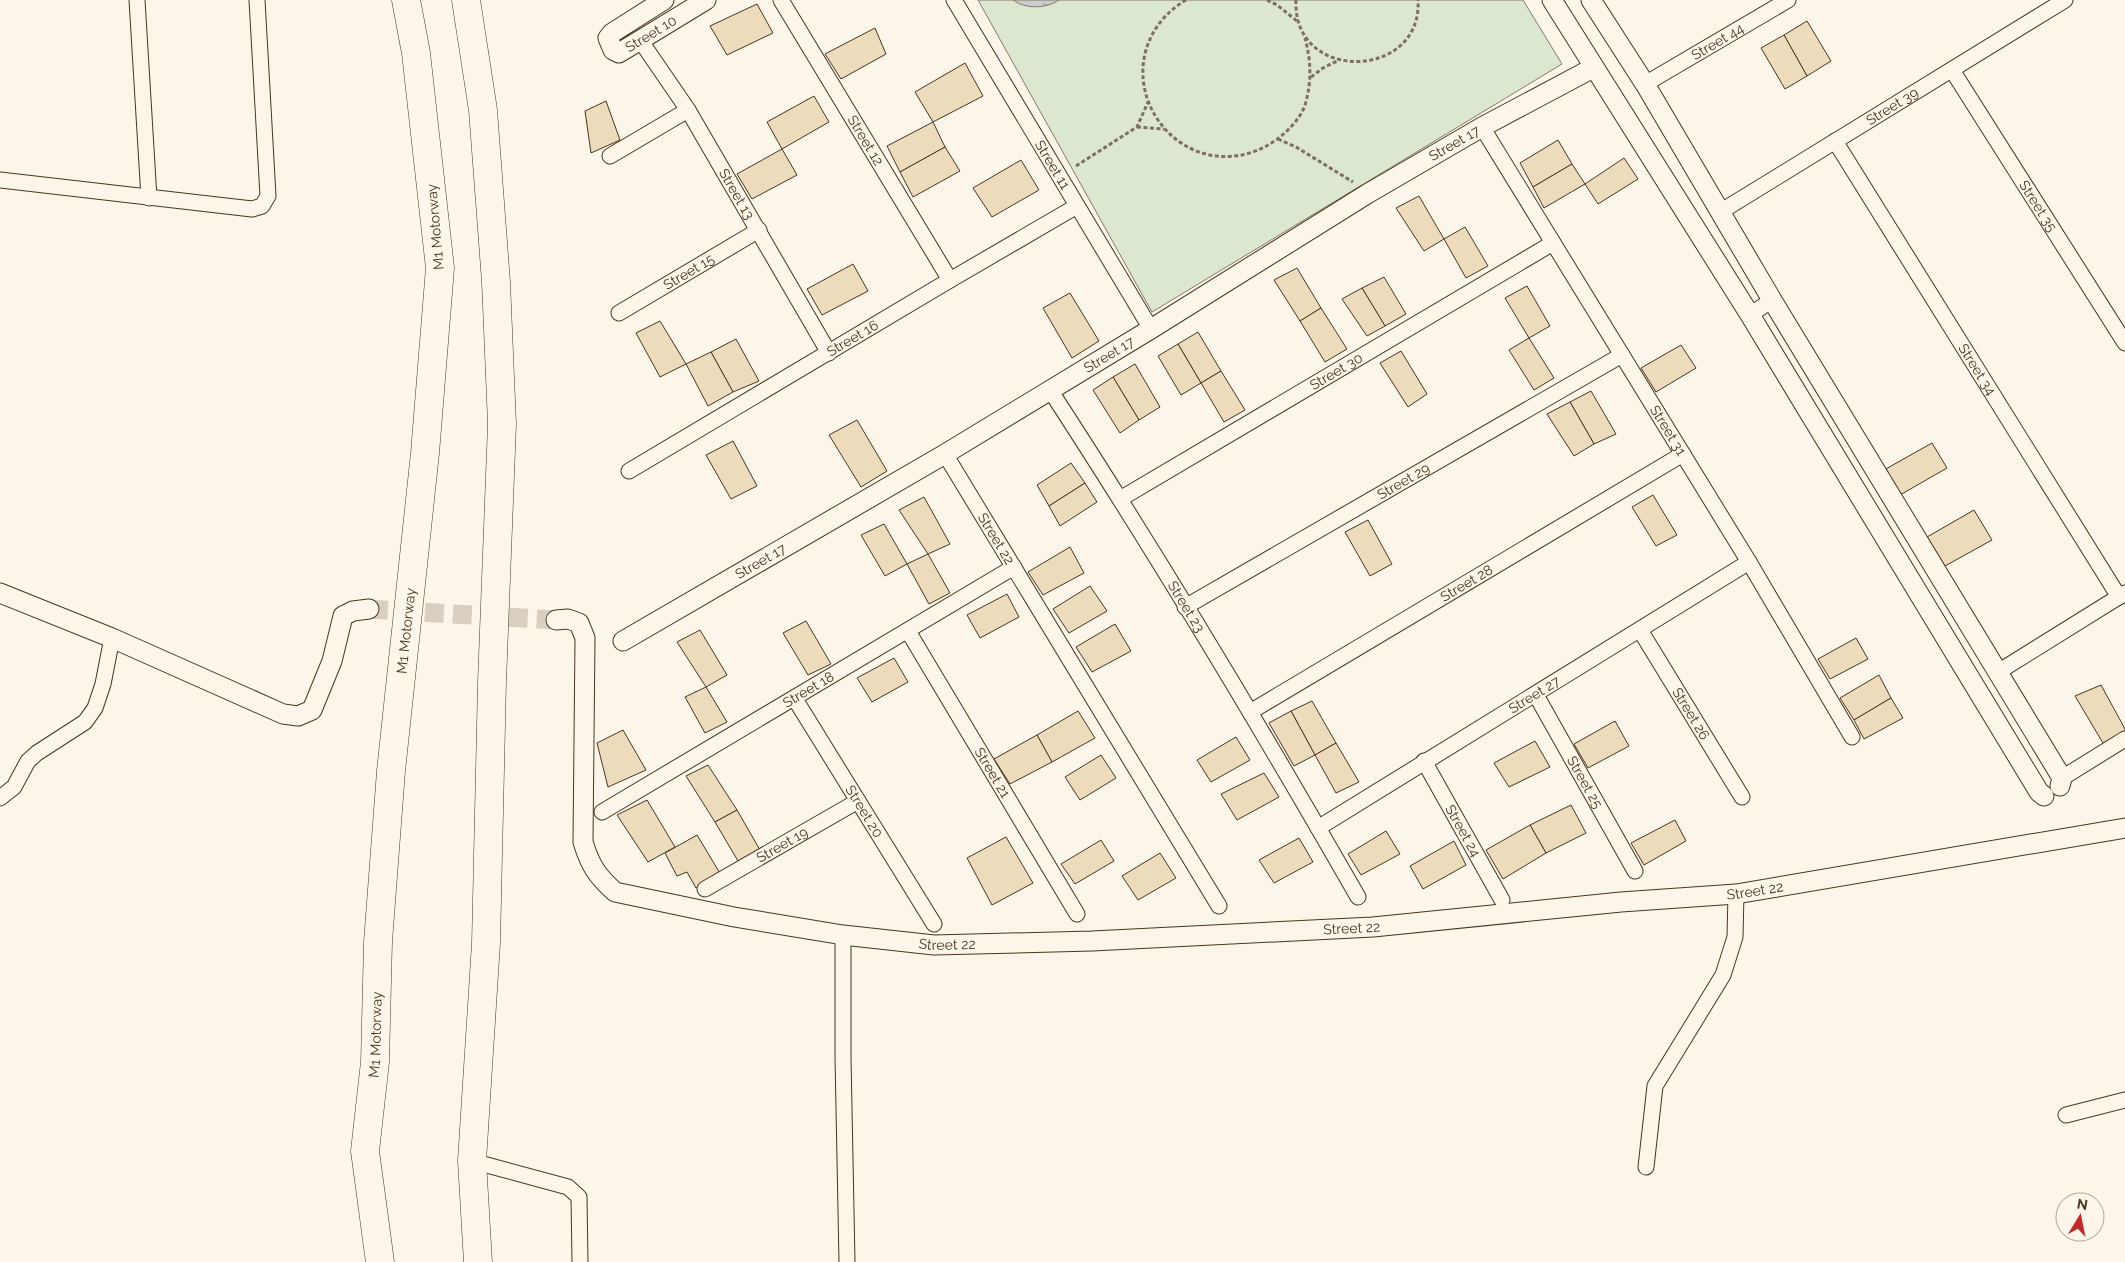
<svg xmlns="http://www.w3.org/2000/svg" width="2125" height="1262" viewBox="0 0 2125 1262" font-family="Raleway,sans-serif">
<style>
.park{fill:#dce7d0;stroke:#887966}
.water{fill:url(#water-ripples);stroke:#887966}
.building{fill:#ecdcbc;stroke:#4a3520}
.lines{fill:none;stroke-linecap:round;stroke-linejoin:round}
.tertiary-tunnel{stroke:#d8cfc1;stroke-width:19;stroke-dasharray:19 9;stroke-linecap:butt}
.minor-casing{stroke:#4a3520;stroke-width:17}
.tertiary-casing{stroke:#4a3520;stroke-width:21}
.motorway-casing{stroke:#4a3520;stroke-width:29}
.path{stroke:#7f6f5c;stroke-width:3;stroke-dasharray:4 2.5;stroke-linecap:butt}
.minor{stroke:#fbf6e9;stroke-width:15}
.tertiary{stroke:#fbf6e9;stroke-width:19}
.motorway{stroke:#fbf6e9;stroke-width:28}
.labels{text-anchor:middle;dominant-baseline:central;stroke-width:4;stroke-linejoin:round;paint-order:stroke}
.street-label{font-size:14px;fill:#4a3520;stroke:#fbf6e9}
</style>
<defs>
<pattern id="water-ripples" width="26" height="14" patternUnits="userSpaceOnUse" patternTransform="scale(1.25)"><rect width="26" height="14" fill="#c9cecd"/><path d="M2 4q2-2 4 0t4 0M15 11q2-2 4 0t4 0" fill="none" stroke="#a5a8a6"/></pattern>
</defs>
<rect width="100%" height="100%" fill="#fbf6e9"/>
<path class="park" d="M978 0H1523L1562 64 1152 312Z"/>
<path class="water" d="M1013 0H1059C1046 9 1025 9 1013 0Z"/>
<g class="building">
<path d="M757 4 773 33 727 55 710 26Z"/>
<path d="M1807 21 1831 61 1807 76 1784 35Z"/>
<path d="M875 28 886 54 841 79 825 54Z"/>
<path d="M1784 35 1807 76 1785 89 1761 48Z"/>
<path d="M965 63 983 96 933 122 915 92Z"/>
<path d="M814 96 829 122 782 149 767 122Z"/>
<path d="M606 101 620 140 591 153 585 111Z"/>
<path d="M933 122 945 147 900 172 887 146Z"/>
<path d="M1558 140 1572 164 1533 187 1520 163Z"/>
<path d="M945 147 960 171 913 197 900 172Z"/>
<path d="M782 149 797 175 752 199 737 174Z"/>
<path d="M1624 158 1638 179 1598 204 1585 184Z"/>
<path d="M1021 160 1039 190 992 217 973 188Z"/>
<path d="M1572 164 1585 184 1544 208 1533 187Z"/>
<path d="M1419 196 1444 239 1424 251 1396 208Z"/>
<path d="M1465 227 1488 266 1466 278 1444 239Z"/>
<path d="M853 264 868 291 822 315 807 289Z"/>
<path d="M1297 268 1321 308 1300 321 1274 280Z"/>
<path d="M1384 277 1406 314 1385 326 1362 288Z"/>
<path d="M1527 286 1550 326 1529 338 1505 298Z"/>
<path d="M1362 288 1385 326 1367 336 1342 299Z"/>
<path d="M1070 293 1099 341 1072 358 1043 308Z"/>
<path d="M1321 308 1347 349 1325 362 1300 321Z"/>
<path d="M660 321 686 364 660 377 636 333Z"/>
<path d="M1198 332 1221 371 1201 383 1178 344Z"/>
<path d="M1529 338 1554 378 1534 390 1509 350Z"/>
<path d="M736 339 759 381 733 392 711 352Z"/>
<path d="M1178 344 1201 383 1181 395 1158 356Z"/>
<path d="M1681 345 1696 368 1656 392 1641 368Z"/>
<path d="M1401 351 1427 394 1408 407 1380 363Z"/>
<path d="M711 352 733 392 708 406 686 364Z"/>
<path d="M1135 364 1160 407 1139 420 1113 377Z"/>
<path d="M1221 371 1245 410 1224 422 1201 383Z"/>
<path d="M1113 377 1139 420 1120 433 1093 390Z"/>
<path d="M1591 391 1616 434 1594 444 1570 402Z"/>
<path d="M1570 402 1594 444 1574 456 1547 414Z"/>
<path d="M857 420 887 471 861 487 829 435Z"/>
<path d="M733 441 757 486 731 499 706 455Z"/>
<path d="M1932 443 1947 468 1900 495 1884 470Z"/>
<path d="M1071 463 1085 483 1049 506 1037 485Z"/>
<path d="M1085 483 1097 502 1060 526 1049 506Z"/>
<path d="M1653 495 1677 535 1656 546 1632 507Z"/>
<path d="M924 497 950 544 928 554 899 510Z"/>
<path d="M1974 510 1992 540 1945 566 1927 537Z"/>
<path d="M1368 520 1392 564 1370 576 1345 532Z"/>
<path d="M884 524 907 564 885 576 861 535Z"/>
<path d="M1070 547 1084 573 1043 595 1028 572Z"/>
<path d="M928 554 950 593 929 604 907 564Z"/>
<path d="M1090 586 1107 611 1069 633 1053 609Z"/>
<path d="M1007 594 1019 617 980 638 967 615Z"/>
<path d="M806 621 831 664 808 675 783 633Z"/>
<path d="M1115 624 1131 651 1092 672 1076 647Z"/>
<path d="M700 630 727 675 706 687 677 642Z"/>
<path d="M1856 638 1868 659 1830 679 1818 659Z"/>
<path d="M894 658 908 682 872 702 857 678Z"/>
<path d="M1879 675 1891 698 1854 720 1840 698Z"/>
<path d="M2101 685 2125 729V732L2103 743 2075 696Z"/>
<path d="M706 687 727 722 705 733 685 697Z"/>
<path d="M1891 698 1903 718 1864 739 1854 720Z"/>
<path d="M1312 701 1336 743 1315 755 1291 711Z"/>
<path d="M1078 711 1095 738 1052 762 1037 735Z"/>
<path d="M1291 711 1315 755 1294 766 1269 723Z"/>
<path d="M1615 721 1629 746 1588 768 1574 744Z"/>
<path d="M623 730 646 770 608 787 597 743Z"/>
<path d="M1037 735 1052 762 1010 784 994 759Z"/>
<path d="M1236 737 1250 760 1211 782 1197 760Z"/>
<path d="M1535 741 1550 767 1509 787 1494 763Z"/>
<path d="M1336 743 1359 782 1336 793 1315 755Z"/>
<path d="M1101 755 1116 778 1080 800 1065 777Z"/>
<path d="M708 765 737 810 715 822 686 776Z"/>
<path d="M1264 773 1279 797 1237 820 1221 794Z"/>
<path d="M647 800 675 847 648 862 617 815Z"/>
<path d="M1571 805 1586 833 1546 853 1530 825Z"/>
<path d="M737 810 760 850 738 861 715 822Z"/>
<path d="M1675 820 1686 841 1644 865 1631 843Z"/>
<path d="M1530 825 1546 853 1503 879 1486 850Z"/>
<path d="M1386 831 1400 854 1361 875 1348 854Z"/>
<path d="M697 835 721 875 696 888 687 872 677 876 665 853Z"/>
<path d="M1006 837 1033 883 992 905 967 858Z"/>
<path d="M1299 838 1313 862 1274 883 1259 860Z"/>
<path d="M1101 840 1114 861 1075 884 1061 864Z"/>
<path d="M1454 841 1466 865 1423 889 1410 866Z"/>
<path d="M1160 853 1176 878 1138 900 1122 876Z"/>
</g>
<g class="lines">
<path class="tertiary-tunnel" d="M369 609 556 620"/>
<defs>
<g id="minor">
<path d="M137 0 149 198"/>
<path id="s1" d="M781 0 950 280"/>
<path id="s2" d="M954 0 1151 329"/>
<path id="s3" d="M640 40 688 110 829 353"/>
<path id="s4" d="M1952 70 2125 343"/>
<path id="s5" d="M1645 84 1788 0"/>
<path id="s6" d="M1482 127 1749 562 1852 737"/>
<path id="s7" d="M1835 141 2119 597"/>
<path d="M610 156 688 110"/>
<path d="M0 180 252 209 262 206 268 196 257 0"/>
<path id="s8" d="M1720 212 2065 0"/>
<path id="s9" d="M619 313 759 230"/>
<path d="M1750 315 1772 300"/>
<path id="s10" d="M1050 390C1158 556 1260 726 1358 897"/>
<path id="s11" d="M945 454 1219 906"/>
<path id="s12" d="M629 471 950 280 1077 206"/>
<path id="s13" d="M1120 499 1553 243"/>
<path id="s14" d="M1185 607 1622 355"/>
<path id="s15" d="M1640 630 1742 797"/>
<path id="s16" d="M908 631 1077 914"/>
<path d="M1998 672 2125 593"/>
<path id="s17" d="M1536 695 1635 871"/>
<path id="s18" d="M795 699 934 924"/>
<path id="s19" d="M1250 712 1683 454"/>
<path id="s20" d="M1424 761 1502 900"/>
<path d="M2062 778 2125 739"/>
<path d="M0 798 14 787 28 761 37 753 85 722 95 708 103 684 112 638"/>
<path id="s21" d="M602 812 1014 567"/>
<path id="s22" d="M1318 828 1749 562"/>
<path id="s23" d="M705 889 858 801"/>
<path d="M843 935V1057L847 1262"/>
<path d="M2066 1115 2125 1100"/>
<path d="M472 1161 568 1187 579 1197 580 1262"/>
<path d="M1646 1167 1655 1086 1723 975 1735 937 1736 894"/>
</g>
<g id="tertiary">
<path id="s24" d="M664 0 612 33 608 38 613 50 619 53 706 0"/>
<path d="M1552 0 1750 315 2039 792 2044 796"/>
<path d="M1591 0 1645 84 1772 300 2062 778 2060 786"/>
<path d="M0 593 112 638 283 714 298 716 312 710 332 661 343 616 353 611 369 609"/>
<path id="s25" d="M556 620 568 619 579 623 585 638 583 842C590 865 597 876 615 892L734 917 843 935 934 945 1092 941 1373 927 1621 902 1736 894 2125 828"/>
<path id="s26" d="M623 641 945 454 1151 329 1367 194 1482 127 1593 68"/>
</g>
<g id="motorway">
<path d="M466 0 483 110 496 282 502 424 492 682 486 943 472 1161 478 1262"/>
<path id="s27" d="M380 1262 365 1151 375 1062 378 942 391 771 425 453 440 268 416 53 406 0"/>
</g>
</defs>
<use href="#minor" class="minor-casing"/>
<use href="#tertiary" class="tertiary-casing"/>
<use href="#motorway" class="motorway-casing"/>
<g class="path">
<path d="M1186 0C1162 14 1145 38 1143 67 1142 86 1147 104 1158 120 1187 162 1241 168 1280 137 1290 129 1301 117 1305 105 1312 82 1311 60 1305 38"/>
<path d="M1267 0 1277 5 1297 21"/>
<path d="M1296 0C1292 84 1423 80 1418 0"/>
<path d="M1311 77 1323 68 1339 60"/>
<path d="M1137 127 1164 129"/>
<path d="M1278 139 1296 147 1353 182"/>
<path d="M1076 166 1137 127 1148 102"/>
</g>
<use href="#minor" class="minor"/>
<use href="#tertiary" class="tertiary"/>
<use href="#motorway" class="motorway"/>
</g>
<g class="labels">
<g class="street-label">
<text stroke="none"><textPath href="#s24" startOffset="125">Street 10</textPath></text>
<text stroke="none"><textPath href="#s5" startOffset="84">Street 44</textPath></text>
<text stroke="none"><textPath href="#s8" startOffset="202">Street 39</textPath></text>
<text stroke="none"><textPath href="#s1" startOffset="164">Street 12</textPath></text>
<text stroke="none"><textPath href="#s26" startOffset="969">Street 17</textPath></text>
<text stroke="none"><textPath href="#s2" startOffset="192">Street 11</textPath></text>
<text stroke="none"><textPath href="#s3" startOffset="182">Street 13</textPath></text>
<text stroke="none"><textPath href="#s4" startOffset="161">Street 35</textPath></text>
<text transform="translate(435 227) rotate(-95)">M1 Motorway</text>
<text stroke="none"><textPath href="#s9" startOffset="81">Street 15</textPath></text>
<text stroke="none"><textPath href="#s12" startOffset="260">Street 16</textPath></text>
<text stroke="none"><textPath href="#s26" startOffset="564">Street 17</textPath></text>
<text stroke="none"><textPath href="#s7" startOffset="269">Street 34</textPath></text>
<text stroke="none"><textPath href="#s13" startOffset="251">Street 30</textPath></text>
<text stroke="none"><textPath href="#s6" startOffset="356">Street 31</textPath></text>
<text stroke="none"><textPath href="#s14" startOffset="252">Street 29</textPath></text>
<text stroke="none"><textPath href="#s11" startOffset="99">Street 22</textPath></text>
<text stroke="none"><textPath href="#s26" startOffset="159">Street 17</textPath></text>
<text stroke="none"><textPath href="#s19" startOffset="252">Street 28</textPath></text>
<text stroke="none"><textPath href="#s10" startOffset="256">Street 23</textPath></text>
<text stroke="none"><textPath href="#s27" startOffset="634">M1 Motorway</textPath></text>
<text stroke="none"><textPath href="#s21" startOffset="240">Street 18</textPath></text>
<text stroke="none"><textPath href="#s22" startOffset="254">Street 27</textPath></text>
<text stroke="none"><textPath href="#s15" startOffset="98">Street 26</textPath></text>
<text stroke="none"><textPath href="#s16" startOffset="165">Street 21</textPath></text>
<text stroke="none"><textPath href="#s17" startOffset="100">Street 25</textPath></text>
<text stroke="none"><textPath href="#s18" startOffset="132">Street 20</textPath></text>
<text stroke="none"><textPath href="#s20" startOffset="80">Street 24</textPath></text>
<text stroke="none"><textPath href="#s23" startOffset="89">Street 19</textPath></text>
<text stroke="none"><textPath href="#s25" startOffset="1451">Street 22</textPath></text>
<text stroke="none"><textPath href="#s25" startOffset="1046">Street 22</textPath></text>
<text stroke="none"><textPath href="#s25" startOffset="641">Street 22</textPath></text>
<text stroke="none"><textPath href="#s27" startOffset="229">M1 Motorway</textPath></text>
</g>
</g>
<g transform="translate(2080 1217) rotate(10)"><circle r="24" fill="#fbf6e9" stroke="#b4a999"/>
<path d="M0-4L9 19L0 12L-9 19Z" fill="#c62828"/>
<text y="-8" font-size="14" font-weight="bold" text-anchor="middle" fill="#4a3520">N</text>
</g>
</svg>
